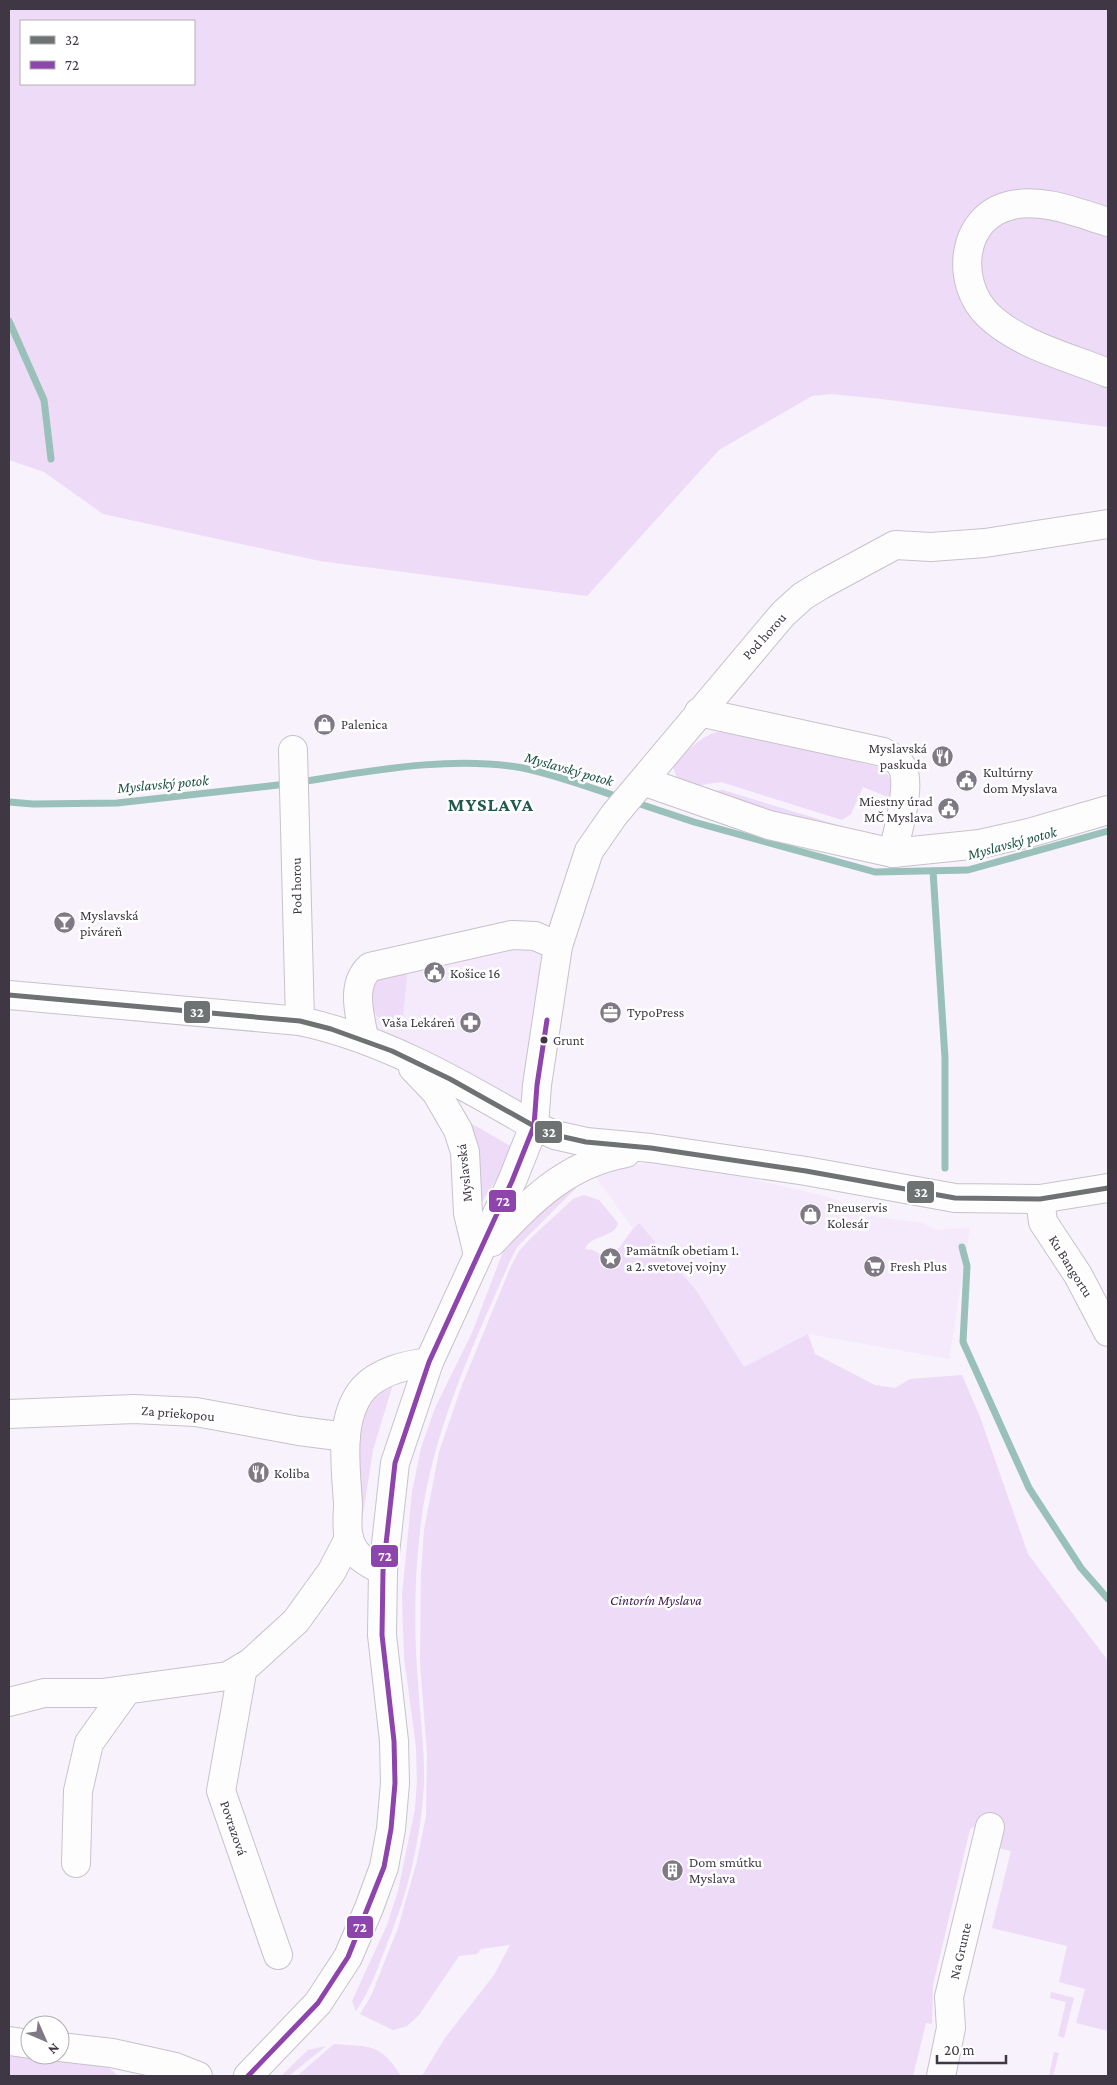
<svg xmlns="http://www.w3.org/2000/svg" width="1117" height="2085" viewBox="0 0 1117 2085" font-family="'Crimson Pro',serif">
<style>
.built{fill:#f5e9fc}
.green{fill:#eddbf7;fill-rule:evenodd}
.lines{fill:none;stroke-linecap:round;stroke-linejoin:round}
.stream{stroke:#99c1ba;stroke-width:7}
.street-casing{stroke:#c7c2cb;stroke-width:30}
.secondary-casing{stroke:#c7c2cb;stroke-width:30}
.street{stroke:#fefdfe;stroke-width:28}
.secondary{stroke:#fefdfe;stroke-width:28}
.bus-1-casing{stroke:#fff;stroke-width:9}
.bus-2-casing{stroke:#fff;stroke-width:9}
.bus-1{stroke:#6f7273;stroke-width:5}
.bus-2{stroke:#8e44ad;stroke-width:5}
.bus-dot{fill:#3f3844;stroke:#fff;stroke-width:2}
.labels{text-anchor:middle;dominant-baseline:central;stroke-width:5;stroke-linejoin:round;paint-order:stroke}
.bus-label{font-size:13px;fill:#3f3844;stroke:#fff;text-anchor:start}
.street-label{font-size:14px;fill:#3f3844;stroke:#fff}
.poi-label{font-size:14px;fill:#3f3844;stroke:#fff;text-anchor:start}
.park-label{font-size:14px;font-style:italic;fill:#452256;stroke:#fff}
.water-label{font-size:15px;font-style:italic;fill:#205348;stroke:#fff}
.district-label{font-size:19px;font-weight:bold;letter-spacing:1px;fill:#22584d;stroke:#fff}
.line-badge{stroke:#fff;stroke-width:2}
.badge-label{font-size:14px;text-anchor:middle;font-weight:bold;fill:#fff}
</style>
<rect width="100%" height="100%" fill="#f7f2fb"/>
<g class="built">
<path d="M512 935 558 946 534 1126 364 1038V972Z"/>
<path d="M660 1163 719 1172 800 1190 835 1199 864 1215 922 1223 937 1230 970 1228 949 1359 808 1334 744 1367 696 1290 639 1223 633 1229 595 1176 624 1165Z"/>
</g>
<g class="green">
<path d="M9 9H1108V427L881 399 831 394 812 396 719 450 587 596 320 561 103 514 44 472 9 460ZM21 21H194V84H21Z"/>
<path d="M717 732H736L878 767C892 776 893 782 891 798L863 787 851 814 842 820 721 782 688 787 679 783 673 767C685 753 699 737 717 732Z"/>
<path d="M723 790 874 836 866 839 701 792Z"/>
<path d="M408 966 402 1027C383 1024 367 1014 372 993 373 988 374 983 379 979 387 973 399 970 408 966Z"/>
<path d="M469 1122 512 1147 511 1156 480 1205Z"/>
<path d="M584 1180 518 1246 510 1261C472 1348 430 1436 420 1531 414 1581 414 1633 418 1683 420 1717 425 1751 424 1784 421 1839 408 1893 387 1944 378 1967 370 1991 356 2011L352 2001 387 1925 398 1891 415 1809 417 1781 416 1747 404 1657 402 1596 412 1492 421 1448 435 1408 472 1333 506 1244 530 1215Z"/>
<path d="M584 1195 599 1200 618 1223C614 1239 591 1234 585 1249 594 1250 600 1252 605 1260L600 1262C620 1255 624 1236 639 1223L696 1290 744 1367 808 1334 815 1354 875 1385 895 1388 910 1379 962 1375 980 1417 1028 1554 1108 1661V2031L1076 2023 1085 1989 1059 1982 1067 1946 992 1928 1011 1851 995 1847 980 1824 970 1829 933 1985 932 2024 926 2023 913 2076H422L445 2038 494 1975 510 1945 481 1949 477 1954 459 1956 419 2015 407 2026 393 2030 360 2014 371 1996 398 1928 417 1861 426 1816 427 1754 420 1662 421 1574 424 1530 439 1452 462 1385 511 1266 519 1251 531 1238 573 1199Z"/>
<path d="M393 1384 373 1450 361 1527 358 1423 374 1394Z"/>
<path d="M1051 1992 1074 1998 1064 2038 1058 2036 1066 2002 1050 1998Z"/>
<path d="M334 2044C371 2047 380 2043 401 2076H297Z"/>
<path d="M326 2046 289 2076H281L308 2050Z"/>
<path d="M1054 2052 1059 2053 1053 2076H1049Z"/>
<path d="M9 2054 62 2056 107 2066 118 2076H9Z"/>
</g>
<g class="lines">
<g class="stream">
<path d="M9 321 44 400 51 459"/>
<path d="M300 782C371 771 452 755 523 768 556 775 589 787 621 798"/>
<path d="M9 802 33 804 117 803 287 784"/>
<path d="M634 802 694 822 875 872 968 870 1108 831"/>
<path d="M933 871 945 1058V1168"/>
<path d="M962 1247 967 1266 963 1342 1029 1488 1081 1568 1108 1599"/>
</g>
<defs>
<g id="street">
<path d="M293 750 300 1021"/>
<path d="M643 781 769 825 893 853C897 832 912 786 902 767 899 760 890 756 883 752L699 712"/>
<path d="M893 853 980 844 1029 833 1108 810"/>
<path d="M364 1038C360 1015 350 985 370 967L512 935 535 936 558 946"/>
<path d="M534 1126 537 1085 558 946 589 851 614 815 783 614 803 596 821 585 895 545 931 547 985 543 1108 524"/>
<path d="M1040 1199 1043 1222 1078 1275 1108 1332"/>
<path d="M9 1414 134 1409 196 1412 299 1431 346 1437"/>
<path d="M383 1571C367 1562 354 1557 349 1538 346 1528 348 1514 348 1504 346 1468 338 1419 363 1389 379 1371 406 1365 429 1362"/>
<path d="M243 1667 221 1791 278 1955"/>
<path d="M9 1702 44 1693H102L228 1676 250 1663 296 1621 332 1571 349 1538"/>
<path d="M76 1863 78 1791 89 1743 127 1690"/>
<path d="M9 2041 30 2044"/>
<path d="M60 2047 112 2053 175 2067 198 2076"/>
<path d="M941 2076 951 2028 949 1997 990 1827"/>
</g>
<g id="secondary">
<path d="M1108 222C1078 213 1043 198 1012 205 960 216 955 283 988 315 1019 345 1069 357 1108 373"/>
<path d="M9 995 300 1021C385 1039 460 1083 534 1126L555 1135 586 1142 651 1148 806 1171 955 1198 1040 1199 1108 1188"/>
<path d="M413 1068 436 1092 458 1130 465 1152 468 1213 478 1255"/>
<path d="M492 1242C532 1200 566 1164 626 1153"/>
<path d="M248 2076 318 2003 348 1957 369 1908 384 1867 391 1829 395 1783 394 1741 382 1635 383 1571 395 1463 429 1362 512 1181 534 1126"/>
</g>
</defs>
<use href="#street" class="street-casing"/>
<use href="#secondary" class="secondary-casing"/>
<use href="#street" class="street"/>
<use href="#secondary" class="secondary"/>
<defs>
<path id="bus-1" d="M9 995 300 1021 331 1029 392 1051 450 1079 534 1126 555 1135 586 1142 651 1148 806 1171 955 1198 1040 1199 1108 1188"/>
<path id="bus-2" d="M248 2076 318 2003 348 1957 384 1867 391 1829 395 1783 394 1741 382 1635 383 1571 395 1463 429 1362 512 1181 534 1126 537 1085 547 1020"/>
</defs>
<use href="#bus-1" class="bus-1-casing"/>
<use href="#bus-2" class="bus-2-casing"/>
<use href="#bus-1" class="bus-1"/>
<use href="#bus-2" class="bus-2"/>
</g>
<defs>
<symbol id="shop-disc" viewBox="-11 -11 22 22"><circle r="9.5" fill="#7f7984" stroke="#fff"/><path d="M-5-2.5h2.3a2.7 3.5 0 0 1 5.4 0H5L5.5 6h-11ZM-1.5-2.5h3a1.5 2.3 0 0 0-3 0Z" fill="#fff"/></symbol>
<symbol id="restaurant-disc" viewBox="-11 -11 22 22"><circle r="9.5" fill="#7f7984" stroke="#fff"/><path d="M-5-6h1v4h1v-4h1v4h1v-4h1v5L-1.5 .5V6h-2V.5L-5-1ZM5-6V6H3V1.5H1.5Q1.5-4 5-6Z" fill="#fff"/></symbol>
<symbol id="civic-disc" viewBox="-11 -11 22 22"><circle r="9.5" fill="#7f7984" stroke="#fff"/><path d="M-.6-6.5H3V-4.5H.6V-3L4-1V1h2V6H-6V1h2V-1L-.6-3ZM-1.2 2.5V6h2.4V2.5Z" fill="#fff"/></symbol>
<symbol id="bar-disc" viewBox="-11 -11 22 22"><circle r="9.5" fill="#7f7984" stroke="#fff"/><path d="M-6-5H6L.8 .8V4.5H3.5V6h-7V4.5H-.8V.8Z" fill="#fff"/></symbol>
<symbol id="office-disc" viewBox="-11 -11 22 22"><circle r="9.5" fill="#7f7984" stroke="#fff"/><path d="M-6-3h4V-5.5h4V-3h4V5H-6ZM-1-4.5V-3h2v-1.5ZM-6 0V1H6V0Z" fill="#fff"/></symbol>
<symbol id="pharmacy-disc" viewBox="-11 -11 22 22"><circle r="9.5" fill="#7f7984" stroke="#fff"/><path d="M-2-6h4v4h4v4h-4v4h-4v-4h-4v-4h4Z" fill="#fff"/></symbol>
<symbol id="sight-disc" viewBox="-11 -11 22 22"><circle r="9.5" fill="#7f7984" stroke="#fff"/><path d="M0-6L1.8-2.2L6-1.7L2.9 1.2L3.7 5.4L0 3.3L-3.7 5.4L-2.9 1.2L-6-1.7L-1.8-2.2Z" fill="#fff"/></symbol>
<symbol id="supermarket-disc" viewBox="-11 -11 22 22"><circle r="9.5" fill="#7f7984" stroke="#fff"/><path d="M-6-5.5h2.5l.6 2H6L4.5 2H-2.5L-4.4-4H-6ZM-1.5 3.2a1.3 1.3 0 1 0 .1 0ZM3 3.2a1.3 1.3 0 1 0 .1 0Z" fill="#fff"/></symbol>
<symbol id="building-disc" viewBox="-11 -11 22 22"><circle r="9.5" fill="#7f7984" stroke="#fff"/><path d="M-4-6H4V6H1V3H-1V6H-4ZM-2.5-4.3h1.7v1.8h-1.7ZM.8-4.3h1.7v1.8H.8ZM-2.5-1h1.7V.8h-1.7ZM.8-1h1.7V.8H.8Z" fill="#fff"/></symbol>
</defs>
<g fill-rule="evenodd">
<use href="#shop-disc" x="312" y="712" width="25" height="25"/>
<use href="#restaurant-disc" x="930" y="744" width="25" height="25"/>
<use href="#civic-disc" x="954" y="768" width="25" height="25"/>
<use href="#civic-disc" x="936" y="796" width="25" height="25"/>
<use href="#bar-disc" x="52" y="910" width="25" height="25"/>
<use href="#civic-disc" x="422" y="960" width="25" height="25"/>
<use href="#office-disc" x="598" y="1000" width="25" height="25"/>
<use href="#pharmacy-disc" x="458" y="1010" width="25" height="25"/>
<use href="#shop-disc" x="798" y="1202" width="25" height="25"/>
<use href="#sight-disc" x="598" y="1246" width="25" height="25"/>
<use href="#supermarket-disc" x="862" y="1254" width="25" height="25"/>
<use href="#restaurant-disc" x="246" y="1460" width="25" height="25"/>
<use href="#building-disc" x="660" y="1858" width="25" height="25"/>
</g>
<circle class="bus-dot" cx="544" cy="1040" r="4.5"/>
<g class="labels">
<g class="bus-label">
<text x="553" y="1040">Grunt</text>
</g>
<g class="street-label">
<text transform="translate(764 636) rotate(-48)">Pod horou</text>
<text transform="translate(296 886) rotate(-91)">Pod horou</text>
<text transform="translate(464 1173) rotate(-96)">Myslavská</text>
<text transform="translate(1071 1266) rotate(58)">Ku Bangortu</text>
<text transform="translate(178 1413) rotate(5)">Za priekopou</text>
<text transform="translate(234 1828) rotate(71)">Povrazová</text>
<text transform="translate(960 1951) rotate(-77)">Na Grunte</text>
</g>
<g class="poi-label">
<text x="341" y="724">Palenica</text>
<text x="927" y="748" text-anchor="end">Myslavská<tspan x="927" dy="16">paskuda</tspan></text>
<text x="983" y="772">Kultúrny<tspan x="983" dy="16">dom Myslava</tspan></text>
<text x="933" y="801" text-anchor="end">Miestny úrad<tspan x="933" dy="16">MČ Myslava</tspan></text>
<text x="80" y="915">Myslavská<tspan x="80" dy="16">piváreň</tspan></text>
<text x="450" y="973">Košice 16</text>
<text x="627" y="1012">TypoPress</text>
<text x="455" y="1022" text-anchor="end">Vaša Lekáreň</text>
<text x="827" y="1207">Pneuservis<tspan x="827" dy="16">Kolesár</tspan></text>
<text x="626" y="1250">Pamätník obetiam 1.<tspan x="626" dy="16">a 2. svetovej vojny</tspan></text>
<text x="890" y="1266">Fresh Plus</text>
<text x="274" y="1473">Koliba</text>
<text x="689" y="1862">Dom smútku<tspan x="689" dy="16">Myslava</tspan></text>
</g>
<g class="park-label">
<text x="656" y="1600">Cintorín Myslava</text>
</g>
<g class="water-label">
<text transform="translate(569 769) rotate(16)">Myslavský potok</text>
<text transform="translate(163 784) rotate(-5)">Myslavský potok</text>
<text transform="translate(1012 843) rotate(-15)">Myslavský potok</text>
</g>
<g class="district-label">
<text x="491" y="804">MYSLAVA</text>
</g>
</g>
<g class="line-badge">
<rect x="183" y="1000" width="28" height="24" rx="5" fill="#6f7273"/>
<rect x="534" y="1120" width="29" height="24" rx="5" fill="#6f7273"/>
<rect x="906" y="1180" width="29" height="24" rx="5" fill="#6f7273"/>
<rect x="488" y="1189" width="29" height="24" rx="5" fill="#8e44ad"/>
<rect x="370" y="1544" width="29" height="24" rx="5" fill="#8e44ad"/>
<rect x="346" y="1915" width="28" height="24" rx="5" fill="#8e44ad"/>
</g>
<g class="badge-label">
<text x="197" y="1017">32</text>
<text x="549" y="1137">32</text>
<text x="921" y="1197">32</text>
<text x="503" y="1206">72</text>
<text x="385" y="1561">72</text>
<text x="360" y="1932">72</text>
</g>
<rect width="1117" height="2085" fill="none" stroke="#3f3844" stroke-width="20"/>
<rect x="20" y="20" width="175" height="65" fill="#ffffff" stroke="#b2afb4"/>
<rect x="30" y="36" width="25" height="8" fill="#6f7273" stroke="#b2afb4"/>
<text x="65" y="45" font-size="15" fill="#3f3844">32</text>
<rect x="30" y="61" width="25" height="8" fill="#8e44ad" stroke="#b2afb4"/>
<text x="65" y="70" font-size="15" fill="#3f3844">72</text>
<g transform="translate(45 2040) rotate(135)"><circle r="24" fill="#ffffff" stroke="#b2afb4"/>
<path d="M0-4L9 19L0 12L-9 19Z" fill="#7f7984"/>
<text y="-8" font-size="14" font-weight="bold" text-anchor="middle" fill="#3f3844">N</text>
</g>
<path d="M937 2055v8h69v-8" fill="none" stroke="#3f3844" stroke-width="2.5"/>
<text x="944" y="2055" font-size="15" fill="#3f3844" stroke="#ffffff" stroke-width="4" paint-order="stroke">20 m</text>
</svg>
